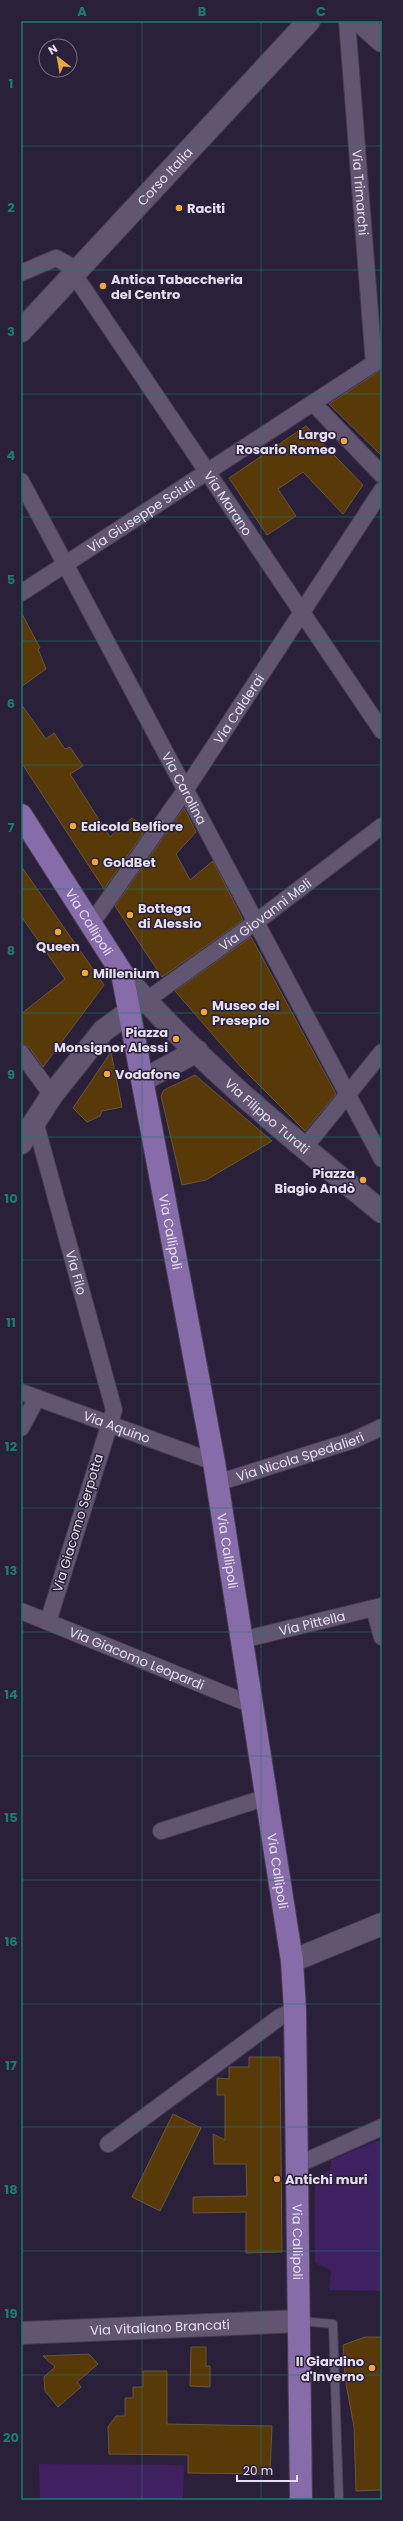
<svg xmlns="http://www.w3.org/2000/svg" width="403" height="2521" viewBox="0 0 403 2521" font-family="Poppins,sans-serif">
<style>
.green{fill:#3f2060}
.building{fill:#573a08;stroke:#69553a}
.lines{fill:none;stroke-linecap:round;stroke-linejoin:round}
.lane-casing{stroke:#463c52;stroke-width:10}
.street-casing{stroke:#463c52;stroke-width:18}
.secondary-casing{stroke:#463c52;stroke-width:24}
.primary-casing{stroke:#463c52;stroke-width:24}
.lane{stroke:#615572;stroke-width:8}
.street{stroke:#615572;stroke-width:16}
.secondary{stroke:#615572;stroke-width:22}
.primary{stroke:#866ca9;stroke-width:22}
.grid{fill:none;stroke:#1a7b74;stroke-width:1;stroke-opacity:0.55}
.poi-dot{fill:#eda83b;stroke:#2b2039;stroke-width:1.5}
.labels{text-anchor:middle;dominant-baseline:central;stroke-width:3;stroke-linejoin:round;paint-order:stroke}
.street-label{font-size:13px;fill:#e6dff0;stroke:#2b2039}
.poi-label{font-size:13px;font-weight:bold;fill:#e6dff0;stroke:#2b2039;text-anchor:start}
.neatline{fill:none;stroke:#1a7b74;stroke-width:1.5}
.grid-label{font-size:13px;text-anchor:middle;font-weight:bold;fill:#1a7b74}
</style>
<rect width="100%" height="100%" fill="#2b2039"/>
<g class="green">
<path d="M382 2139V2291L329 2290 331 2270 315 2263V2182L330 2169 331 2160Z"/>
<path d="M39 2464 184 2465 183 2500H40Z"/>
</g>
<g class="building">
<path d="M382 369V456L329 404Z"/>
<path d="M306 426 363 485 343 514 303 472 278 489 296 516 267 535 229 478Z"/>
<path d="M21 612 40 648 38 649 46 669 21 687Z"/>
<path d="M21 704 46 739 54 733 65 749 70 747 83 766 70 774 110 837 132 818 147 828 104 889 21 762Z"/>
<path d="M184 808 196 832 176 854 190 880 213 861 243 920 162 977 115 906Z"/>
<path d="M21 866 104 985 43 1067 29 1047 21 1044V1014L65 979 21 916Z"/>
<path d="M251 937 336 1094 305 1131 240 1066 175 991Z"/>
<path d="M111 1052 122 1107 102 1111 100 1116 87 1122 73 1108Z"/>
<path d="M195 1075 272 1141 206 1180 182 1185 161 1096 164 1090Z"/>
<path d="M249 2057H280L282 2252 246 2253V2212L193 2213V2197L247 2196 246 2164H214L213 2134 225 2140V2095H217V2078L229 2079V2067H249Z"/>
<path d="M173 2114 201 2128 160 2211 132 2197Z"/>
<path d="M365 2337H382V2490L356 2491 354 2427 345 2378 343 2345Z"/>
<path d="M191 2347H206V2366H210V2387L190 2386Z"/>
<path d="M89 2354 98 2364 77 2382 81 2387 58 2407 45 2391 44 2377 55 2367 43 2356Z"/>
<path d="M143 2371H167V2424L272 2426 270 2474 188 2473V2455L109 2454 108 2427 116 2416H125V2398H133V2387H143Z"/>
</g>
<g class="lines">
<defs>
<path id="lane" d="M300 2321 333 2324 339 2500"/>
<g id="street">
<path id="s1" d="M347 21 374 364"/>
<path id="s2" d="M21 273 56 258 67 264 382 731"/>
<path d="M313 403 382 475"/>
<path id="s3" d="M21 481 382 1159"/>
<path id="s4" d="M21 593 382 358"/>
<path id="s5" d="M91 924 186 789 382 490"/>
<path id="s6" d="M137 1007 256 922 382 826"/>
<path d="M21 1053 52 1095"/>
<path id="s7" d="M35 1121 114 1410 48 1622"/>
<path d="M304 1148 382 1052"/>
<path id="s8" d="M21 1392 214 1462"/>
<path d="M21 1428 37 1398"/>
<path id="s9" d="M217 1483 354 1440 382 1427"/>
<path d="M374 1608 382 1637"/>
<path id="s10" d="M21 1611 252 1705"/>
<path id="s11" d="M242 1640 382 1606"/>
<path d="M161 1831 267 1797"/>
<path d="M108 2144 280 2017 295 2010"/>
<path d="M297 2165 382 2127"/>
</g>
<g id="secondary">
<path d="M360 21 382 41"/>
<path id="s12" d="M21 331 309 21"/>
<path id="s13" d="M122 973C198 1063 292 1138 382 1212"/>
<path d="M143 1080 197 1051"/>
<path d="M21 1143 52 1095 103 1031 129 1012"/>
<path d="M292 1961 382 1924"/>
<path id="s14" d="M21 2333 300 2321"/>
</g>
<g id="primary">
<path id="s15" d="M21 815 122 973 214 1462 292 1961 295 2010 301 2500"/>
</g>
</defs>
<use href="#lane" class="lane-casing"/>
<use href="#street" class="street-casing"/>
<use href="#secondary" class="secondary-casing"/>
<use href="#primary" class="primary-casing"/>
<use href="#lane" class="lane"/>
<use href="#street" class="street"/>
<use href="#secondary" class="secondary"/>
<use href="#primary" class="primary"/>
</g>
<path class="grid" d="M142 21V2500M261 21V2500M21 146H382M21 270H382M21 394H382M21 517H382M21 641H382M21 765H382M21 889H382M21 1013H382M21 1137H382M21 1260H382M21 1384H382M21 1508H382M21 1632H382M21 1756H382M21 1880H382M21 2004H382M21 2127H382M21 2251H382M21 2375H382"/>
<g class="poi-dot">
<circle cx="179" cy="208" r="4"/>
<circle cx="103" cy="286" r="4"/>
<circle cx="344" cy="441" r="4"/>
<circle cx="73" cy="826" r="4"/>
<circle cx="95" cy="862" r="4"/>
<circle cx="130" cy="915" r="4"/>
<circle cx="58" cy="932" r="4"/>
<circle cx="85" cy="973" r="4"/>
<circle cx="204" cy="1012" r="4"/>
<circle cx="176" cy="1039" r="4"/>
<circle cx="107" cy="1074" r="4"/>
<circle cx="363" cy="1180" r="4"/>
<circle cx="277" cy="2179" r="4"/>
<circle cx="372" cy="2368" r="4"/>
</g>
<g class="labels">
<g class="street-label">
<text stroke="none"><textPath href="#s12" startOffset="211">Corso Italia</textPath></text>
<text stroke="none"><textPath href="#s1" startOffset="172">Via Trimarchi</textPath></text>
<text stroke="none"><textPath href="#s2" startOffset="339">Via Marano</textPath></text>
<text stroke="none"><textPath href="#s4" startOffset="143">Via Giuseppe Sciuti</textPath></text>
<text stroke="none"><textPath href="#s5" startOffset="261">Via Calderai</textPath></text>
<text stroke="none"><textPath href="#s3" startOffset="348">Via Carolina</textPath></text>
<text stroke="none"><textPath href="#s6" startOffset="158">Via Giovanni Meli</textPath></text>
<text stroke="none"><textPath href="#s15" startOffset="127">Via Callipoli</textPath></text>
<text stroke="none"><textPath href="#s13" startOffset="204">Via Filippo Turati</textPath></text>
<text stroke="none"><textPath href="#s15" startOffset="451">Via Callipoli</textPath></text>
<text stroke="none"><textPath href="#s7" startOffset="157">Via Filo</textPath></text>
<text stroke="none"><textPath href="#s8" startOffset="102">Via Aquino</textPath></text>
<text stroke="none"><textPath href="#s9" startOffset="87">Via Nicola Spedalieri</textPath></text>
<text transform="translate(78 1523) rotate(-73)">Via Giacomo Serpotta</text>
<text stroke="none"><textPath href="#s15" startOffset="775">Via Callipoli</textPath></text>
<text stroke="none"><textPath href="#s11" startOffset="72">Via Pittella</textPath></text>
<text stroke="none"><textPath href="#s10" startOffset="125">Via Giacomo Leopardi</textPath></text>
<text stroke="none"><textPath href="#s15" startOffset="1099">Via Callipoli</textPath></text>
<text stroke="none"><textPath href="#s15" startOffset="1471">Via Callipoli</textPath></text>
<text stroke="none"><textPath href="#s14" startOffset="139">Via Vitaliano Brancati</textPath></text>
</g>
<g class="poi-label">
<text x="187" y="208">Raciti</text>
<text x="111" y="279">Antica Tabaccheria<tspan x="111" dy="15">del Centro</tspan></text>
<text x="336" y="434" text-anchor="end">Largo<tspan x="336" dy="15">Rosario Romeo</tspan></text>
<text x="81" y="826">Edicola Belfiore</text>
<text x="103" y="862">GoldBet</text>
<text x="138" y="908">Bottega<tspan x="138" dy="15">di Alessio</tspan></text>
<text x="58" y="946" text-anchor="middle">Queen</text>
<text x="93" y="973">Millenium</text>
<text x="212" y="1005">Museo del<tspan x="212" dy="15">Presepio</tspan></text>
<text x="168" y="1032" text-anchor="end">Piazza<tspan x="168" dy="15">Monsignor Alessi</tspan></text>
<text x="115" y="1074">Vodafone</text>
<text x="355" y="1173" text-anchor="end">Piazza<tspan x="355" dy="15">Biagio Andò</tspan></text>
<text x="285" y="2179">Antichi muri</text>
<text x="364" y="2361" text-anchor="end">Il Giardino<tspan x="364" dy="15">d'Inverno</tspan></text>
</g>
</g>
<rect width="403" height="2521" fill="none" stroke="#2b2039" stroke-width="44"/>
<g transform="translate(58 58) rotate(329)"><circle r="19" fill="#2b2039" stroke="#766c82"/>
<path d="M0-3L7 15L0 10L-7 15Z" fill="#eda83b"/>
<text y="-6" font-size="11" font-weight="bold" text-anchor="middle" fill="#e6dff0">N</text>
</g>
<path d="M237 2475v6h60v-6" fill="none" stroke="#e6dff0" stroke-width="2"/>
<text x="243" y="2475" font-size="12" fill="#e6dff0" stroke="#2b2039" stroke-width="3" paint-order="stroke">20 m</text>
<rect x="22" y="22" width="359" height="2477" class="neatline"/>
<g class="grid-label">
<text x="82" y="16">A</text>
<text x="202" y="16">B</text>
<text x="321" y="16">C</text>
<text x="11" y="88">1</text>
<text x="11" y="212">2</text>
<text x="11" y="336">3</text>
<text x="11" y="460">4</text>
<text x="11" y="584">5</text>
<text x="11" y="708">6</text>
<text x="11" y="832">7</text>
<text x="11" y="955">8</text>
<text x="11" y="1079">9</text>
<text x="11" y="1203">10</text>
<text x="11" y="1327">11</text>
<text x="11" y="1451">12</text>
<text x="11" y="1575">13</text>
<text x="11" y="1699">14</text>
<text x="11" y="1822">15</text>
<text x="11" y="1946">16</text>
<text x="11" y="2070">17</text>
<text x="11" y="2194">18</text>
<text x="11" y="2318">19</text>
<text x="11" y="2442">20</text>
</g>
</svg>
